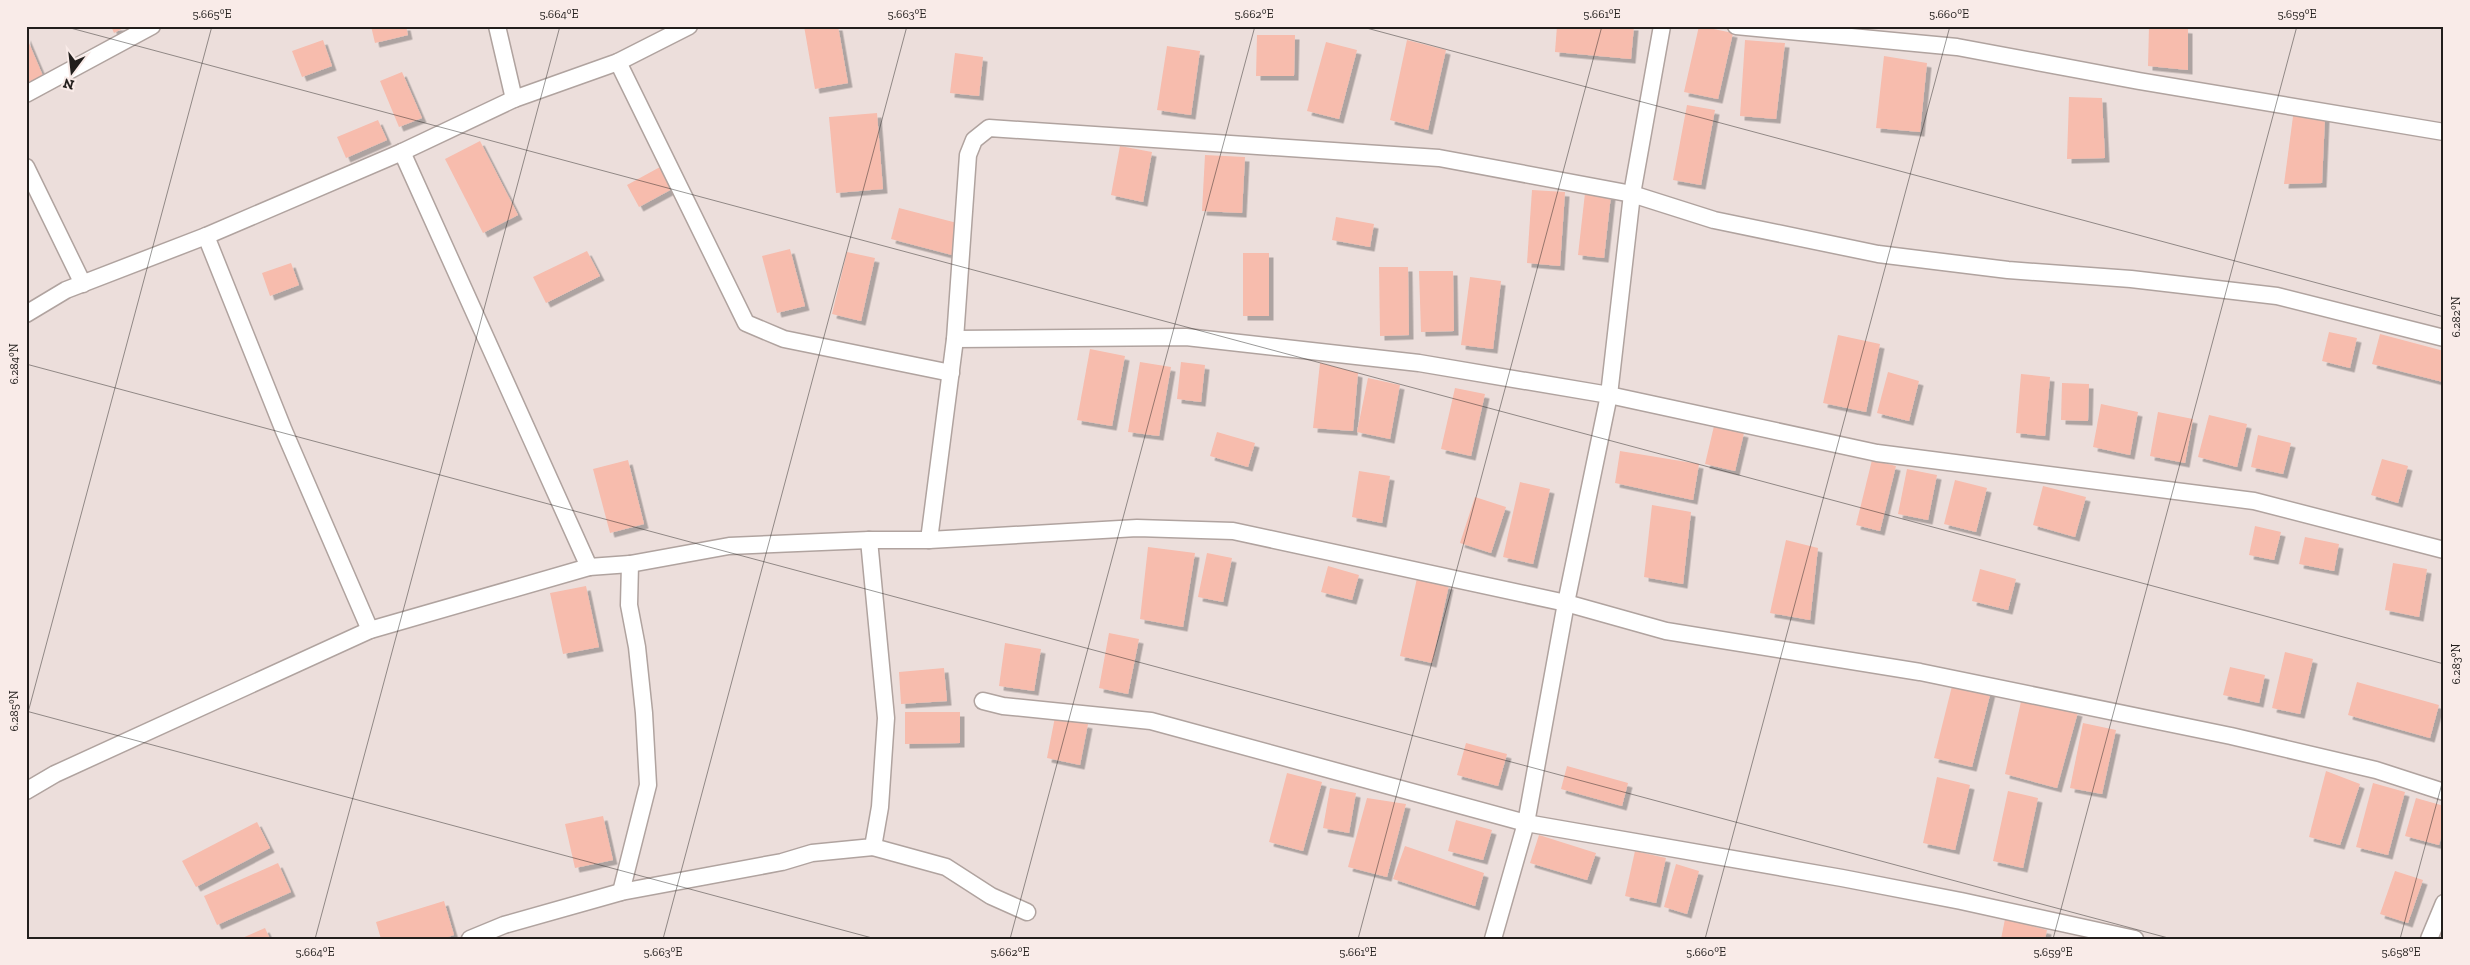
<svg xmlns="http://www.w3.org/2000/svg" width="2470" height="965" viewBox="0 0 2470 965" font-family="'Zilla Slab',serif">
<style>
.building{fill:#f7bcad;filter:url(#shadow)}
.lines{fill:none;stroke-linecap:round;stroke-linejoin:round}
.minor-casing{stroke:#b0a39f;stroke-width:19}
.minor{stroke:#fff;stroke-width:16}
.ticks{fill:none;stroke:#221e1c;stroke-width:1;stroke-opacity:0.45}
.neatline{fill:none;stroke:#221e1c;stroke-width:2}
.ticks-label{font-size:12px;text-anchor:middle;fill:#221e1c}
</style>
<defs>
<filter id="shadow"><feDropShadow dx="4.5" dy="4.5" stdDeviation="0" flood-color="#0004"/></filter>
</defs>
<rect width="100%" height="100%" fill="#ecdedb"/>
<g class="building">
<path d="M111 26H127L114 33Z"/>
<path d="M371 26H406L408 35 375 43Z"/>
<path d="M804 26H838L848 83 815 89Z"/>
<path d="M1557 26H1634L1631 59 1555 52Z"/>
<path d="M1699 26 1733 33 1718 99 1684 92Z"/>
<path d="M2149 26 2188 29V70L2148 66Z"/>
<path d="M1257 35H1295L1294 76H1256Z"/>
<path d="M26 36 43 76 26 83Z"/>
<path d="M323 40 332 66 302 77 292 51Z"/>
<path d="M1407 40 1446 50 1428 130 1390 120Z"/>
<path d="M1745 40 1785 43 1776 119 1740 116Z"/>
<path d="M1326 42 1357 50 1339 119 1307 111Z"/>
<path d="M1167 46 1200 51 1191 115 1157 110Z"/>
<path d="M955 53 983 57 979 96 950 93Z"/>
<path d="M1884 56 1927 63 1920 132 1876 128Z"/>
<path d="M402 72 422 118 399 127 380 81Z"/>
<path d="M2069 97 2102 98 2105 158 2067 159Z"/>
<path d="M1687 105 1715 110 1701 185 1673 180Z"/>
<path d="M2294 109 2325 117 2322 183 2284 184Z"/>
<path d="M877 113 883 189 836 193 829 117Z"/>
<path d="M378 120 387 140 346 158 337 137Z"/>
<path d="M480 141 518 215 483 233 445 159Z"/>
<path d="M1120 146 1152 152 1143 202 1111 195Z"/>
<path d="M1205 155 1245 157 1242 213 1202 211Z"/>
<path d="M660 167 672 189 639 207 627 185Z"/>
<path d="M1532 190 1565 192 1560 266 1527 263Z"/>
<path d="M1585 193 1611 195 1604 258 1578 255Z"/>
<path d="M899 208 961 224 952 255 891 239Z"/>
<path d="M1336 217 1374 224 1370 247 1332 240Z"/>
<path d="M790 249 805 306 777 313 762 256Z"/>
<path d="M587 251 600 276 546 303 533 277Z"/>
<path d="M847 252 875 258 861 321 832 314Z"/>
<rect x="1243" y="253" width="26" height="63"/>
<path d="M291 263 299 285 270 296 262 273Z"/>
<path d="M1379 267H1408L1409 335 1380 336Z"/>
<path d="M1419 271H1453L1454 331 1421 332Z"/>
<path d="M1470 277 1501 281 1493 349 1461 345Z"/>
<path d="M2329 332 2357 338 2350 368 2322 361Z"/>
<path d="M2380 334 2444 351 2443 382 2372 364Z"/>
<path d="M1838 335 1880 344 1866 412 1823 403Z"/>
<path d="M1090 349 1125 356 1112 426 1077 420Z"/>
<path d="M1140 362 1171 367 1159 436 1128 432Z"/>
<path d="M1181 362 1205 365 1201 402 1177 399Z"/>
<path d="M1320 363 1358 373 1353 431 1313 428Z"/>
<path d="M1888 372 1919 381 1909 421 1877 413Z"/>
<path d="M2021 374 2050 377 2045 436 2016 433Z"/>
<path d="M1368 378 1400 385 1390 439 1357 432Z"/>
<path d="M2062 383 2089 384 2088 421 2061 420Z"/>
<path d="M1455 388 1485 394 1471 456 1441 449Z"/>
<path d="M2101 404 2138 412 2130 455 2093 447Z"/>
<path d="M2158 412 2193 419 2185 463 2150 456Z"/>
<path d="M2209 415 2247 424 2237 467 2198 457Z"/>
<path d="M1714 426 1744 433 1735 471 1705 464Z"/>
<path d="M1217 432 1255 443 1248 467 1210 456Z"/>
<path d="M2258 435 2291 443 2283 474 2251 467Z"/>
<path d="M1620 451 1699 464 1693 500 1615 483Z"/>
<path d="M2382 459 2408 466 2398 503 2371 495Z"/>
<path d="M628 460 644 524 610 533 593 469Z"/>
<path d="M1872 460 1896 466 1880 531 1856 525Z"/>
<path d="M1907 469 1937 475 1928 520 1898 514Z"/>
<path d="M1359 471 1390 476 1382 523 1352 517Z"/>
<path d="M1955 480 1987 488 1976 532 1944 524Z"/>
<path d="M1520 482 1550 489 1533 564 1503 557Z"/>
<path d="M2043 486 2086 497 2075 537 2033 525Z"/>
<path d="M1475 497 1506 507 1491 553 1460 543Z"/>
<path d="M1652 505 1691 512 1683 584 1644 577Z"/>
<path d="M2255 526 2281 532 2274 560 2249 555Z"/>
<path d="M2305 537 2339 544 2334 571 2299 564Z"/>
<path d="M1786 540 1818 548 1810 620 1770 613Z"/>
<path d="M1148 547 1195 553 1183 627 1140 619Z"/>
<path d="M1207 553 1232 558 1223 602 1198 597Z"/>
<path d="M2393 563 2427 569 2419 617 2385 610Z"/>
<path d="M1328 566 1359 575 1352 600 1321 592Z"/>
<path d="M1980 569 2016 579 2008 610 1972 601Z"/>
<path d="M1417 578 1449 585 1432 663 1400 656Z"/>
<path d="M586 586 599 647 563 654 550 593Z"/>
<path d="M1109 633 1139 639 1128 694 1099 688Z"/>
<path d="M1005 643 1041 649 1034 691 999 686Z"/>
<path d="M2285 652 2313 659 2300 714 2272 708Z"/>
<path d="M2230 667 2265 675 2259 703 2223 695Z"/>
<path d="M944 668 947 701 901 704 899 672Z"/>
<path d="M1953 682 1991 691 1972 767 1934 758Z"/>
<path d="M2357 682 2439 705 2430 738 2348 715Z"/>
<path d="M2022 697 2078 712 2057 788 2005 774Z"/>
<path d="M905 712H960V743L905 744Z"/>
<path d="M1055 717 1088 724 1080 765 1047 758Z"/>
<path d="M2083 723 2116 730 2102 794 2070 788Z"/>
<path d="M1466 743 1507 754 1498 786 1457 775Z"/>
<path d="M1567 766 1628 783 1622 806 1561 789Z"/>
<path d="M2326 771 2360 784 2340 845 2309 837Z"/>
<path d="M1287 773 1322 782 1303 851 1269 842Z"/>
<path d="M1937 777 1970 785 1955 850 1923 843Z"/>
<path d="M2373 783 2405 792 2388 855 2356 847Z"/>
<path d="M1330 788 1356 793 1349 833 1323 828Z"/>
<path d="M2008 791 2038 798 2023 868 1993 861Z"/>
<path d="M1367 798 1406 804 1387 877 1348 867Z"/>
<path d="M2416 798 2444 806V827L2439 845 2405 836Z"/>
<path d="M603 816 613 860 575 868 565 824Z"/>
<path d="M1456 820 1492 830 1483 860 1448 851Z"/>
<path d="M257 822 270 848 196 887 182 861Z"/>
<path d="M1539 835 1596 853 1587 880 1530 863Z"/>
<path d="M1405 846 1484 873 1475 906 1393 879Z"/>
<path d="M1635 851 1666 858 1656 903 1625 896Z"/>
<path d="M278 863 291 892 217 925 204 896Z"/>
<path d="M1676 864 1699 871 1687 914 1664 907Z"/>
<path d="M2395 871 2423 880 2408 923 2380 914Z"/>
<path d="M444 901 454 935 442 939H381L376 922Z"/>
<path d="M2005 919 2047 930 2045 939H2001Z"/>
<path d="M265 928 270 939H240Z"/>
</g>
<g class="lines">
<defs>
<g id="minor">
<path d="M497 26 514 99"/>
<path d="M1736 26 1957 47 2139 81 2444 132"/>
<path d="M618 62 746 323 784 339 951 373"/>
<path d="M26 94 152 26"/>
<path d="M402 152 589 567"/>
<path d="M26 167 83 284"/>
<path d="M206 236 284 431 370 630"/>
<path d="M26 314 66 290 206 236 402 152 514 99 618 62 689 26"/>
<path d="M955 339 1186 337 1419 363 1609 395 1877 453 2254 501 2444 550"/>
<path d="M929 540 955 339 968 155 974 140 989 128 1439 158 1632 194 1714 220 1878 254 2008 270 2131 279 2277 296 2444 338"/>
<path d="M983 701 1003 706 1151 721 1526 823 1842 878 1961 901 2135 939"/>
<path d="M26 791 55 774 370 630 589 567 630 564 729 546 869 540H929L1137 528 1233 531 1566 603 1666 631 1920 672 2231 736 2376 770 2444 792"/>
<path d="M873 847 946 867 991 896 1027 912"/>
<path d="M621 892 648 785 644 713 637 647 629 605 630 564"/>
<path d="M470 939 504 925 621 892 782 862 812 853 873 847 880 807 886 718 869 540"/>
<path d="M1493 939 1526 823 1566 603 1609 395 1632 194 1662 26"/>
<path d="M2429 939 2444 903"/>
</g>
</defs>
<use href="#minor" class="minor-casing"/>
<use href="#minor" class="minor"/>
</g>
<path class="ticks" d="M63 26 2444 664M1359 26 2444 317M26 364 2172 939M26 711 876 939M26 720 212 26M315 939 560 26M663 939 907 26M1010 939 1255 26M1358 939 1602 26M1705 939 1950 26M2053 939 2297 26M2400 939 2444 776"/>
<rect width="2470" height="965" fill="none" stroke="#f9ebe8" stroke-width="55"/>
<g transform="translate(72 72) rotate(195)" stroke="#f9ebe8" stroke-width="4" paint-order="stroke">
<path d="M0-4L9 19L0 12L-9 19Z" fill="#221e1c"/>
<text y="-8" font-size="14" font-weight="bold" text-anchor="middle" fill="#221e1c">N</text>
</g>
<rect x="28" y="28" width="2414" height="910" class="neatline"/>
<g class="ticks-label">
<text x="212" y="18">5.665°E</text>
<text x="559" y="18">5.664°E</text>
<text x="907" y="18">5.663°E</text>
<text x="1254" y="18">5.662°E</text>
<text x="1602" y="18">5.661°E</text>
<text x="1949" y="18">5.660°E</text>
<text x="2297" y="18">5.659°E</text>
<text transform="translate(2456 317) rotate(-90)" y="4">6.282°N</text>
<text transform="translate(14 364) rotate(-90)" y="4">6.284°N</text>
<text transform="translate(2456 664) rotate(-90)" y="4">6.283°N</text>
<text transform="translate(14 711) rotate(-90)" y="4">6.285°N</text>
<text x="315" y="956">5.664°E</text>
<text x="663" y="956">5.663°E</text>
<text x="1010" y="956">5.662°E</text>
<text x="1358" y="956">5.661°E</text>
<text x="1706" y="956">5.660°E</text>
<text x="2053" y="956">5.659°E</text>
<text x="2401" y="956">5.658°E</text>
</g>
</svg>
